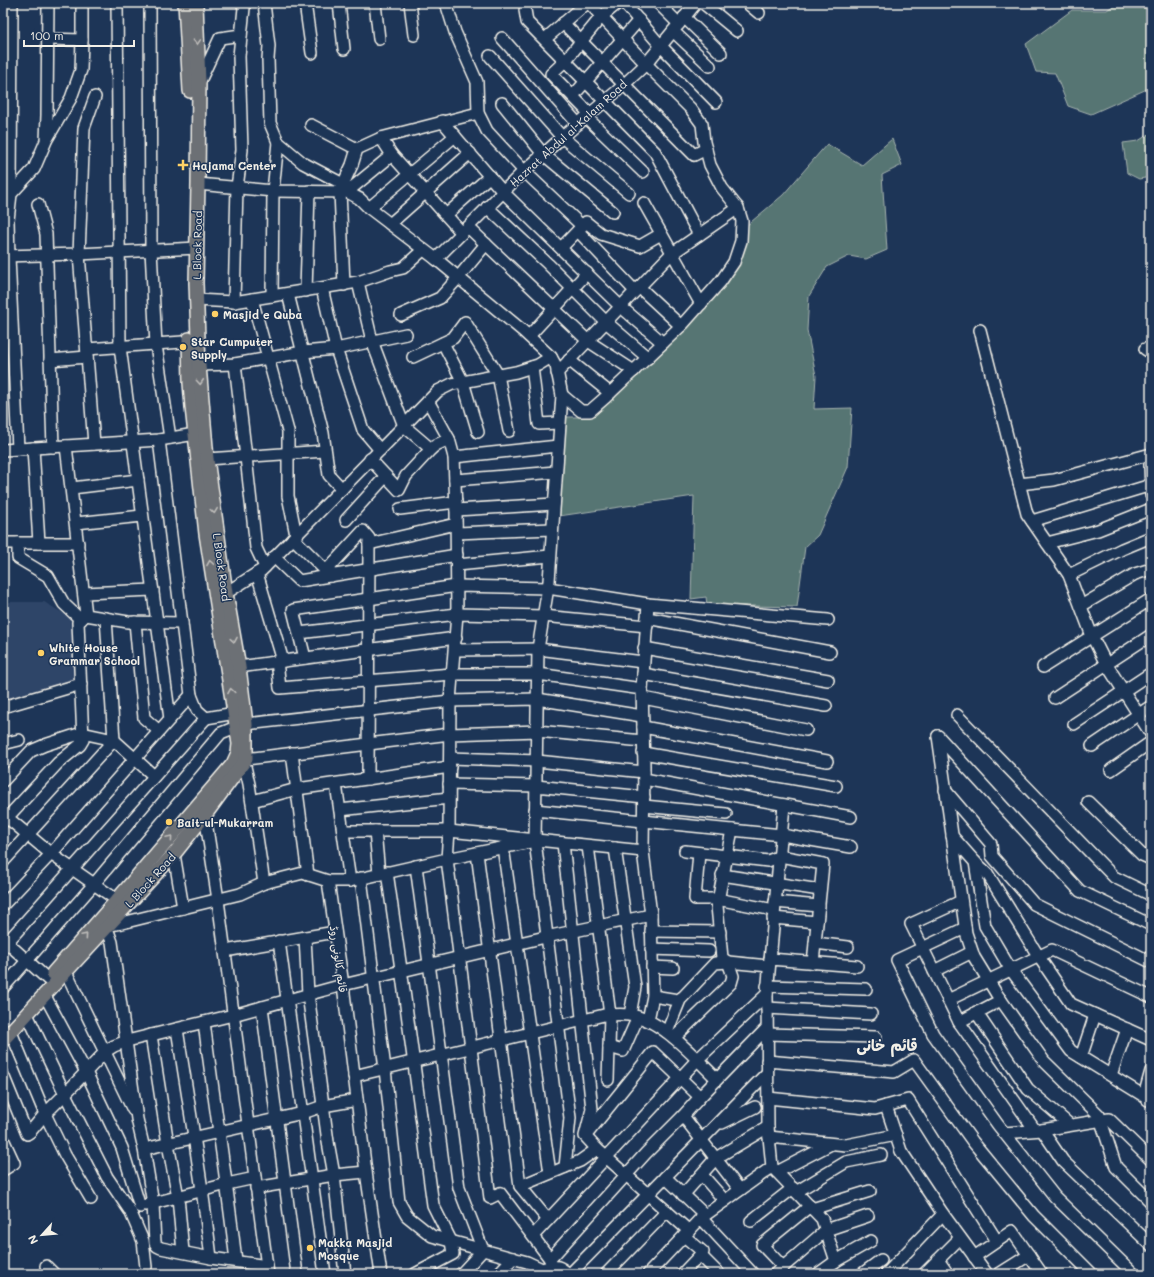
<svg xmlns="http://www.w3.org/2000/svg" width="1154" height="1277" viewBox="0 0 1154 1277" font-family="Mali,'Playpen Sans Arabic',sans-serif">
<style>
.built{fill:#2f4568}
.green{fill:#577573;stroke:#a6b3ae}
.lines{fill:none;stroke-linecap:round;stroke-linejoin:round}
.minor-casing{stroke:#f4f1e8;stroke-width:14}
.major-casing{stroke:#f4f1e8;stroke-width:16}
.minor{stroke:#1d3557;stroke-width:11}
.major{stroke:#6c6f75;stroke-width:13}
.oneway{stroke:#bebdba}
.poi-dot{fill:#ffd166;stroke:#1d3557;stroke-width:1.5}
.labels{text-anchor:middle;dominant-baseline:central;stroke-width:3;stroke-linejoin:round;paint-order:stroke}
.street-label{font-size:11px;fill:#f4f1e8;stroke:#1d3557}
.poi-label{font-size:11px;font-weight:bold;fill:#f4f1e8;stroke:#1d3557;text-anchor:start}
.district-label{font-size:15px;font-weight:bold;fill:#f4f1e8;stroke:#1d3557}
</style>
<rect width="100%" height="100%" fill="#1d3557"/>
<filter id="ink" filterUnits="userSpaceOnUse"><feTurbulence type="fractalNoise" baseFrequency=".025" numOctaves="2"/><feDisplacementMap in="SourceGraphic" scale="8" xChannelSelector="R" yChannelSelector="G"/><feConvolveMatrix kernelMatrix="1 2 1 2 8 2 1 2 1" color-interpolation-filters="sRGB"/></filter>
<g filter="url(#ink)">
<path class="built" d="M3 602H44L78 622 81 684 3 707Z"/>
<g class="green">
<path d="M1117 3H1151V92L1147 89 1091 114 1068 106 1055 73 1036 72 1026 44 1072 10H1107Z"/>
<path d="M1151 133V177L1139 179 1127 173 1123 143 1138 141Z"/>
<path d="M892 139 902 165 882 175 887 250 866 259 849 256 827 267 809 296 807 330 816 376 814 409 852 408 848 467 818 535 805 547 797 607 707 605 706 597 691 599 694 496 559 516 562 417H581L593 415 666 349 717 295 740 262 745 227 783 195 827 144 862 165Z"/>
</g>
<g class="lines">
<defs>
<g id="minor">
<path d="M82 3V40"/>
<path d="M117 3 120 347 170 719"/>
<path d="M150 3 151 250 156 345 170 438"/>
<path d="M264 3 269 46 268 59 270 123 278 142 303 163 343 184"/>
<path d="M305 3 312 53"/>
<path d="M339 3 344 49"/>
<path d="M375 3 379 39"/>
<path d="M410 3 414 35"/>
<path d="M446 3 455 32 477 82 478 113 487 131 524 171 582 226"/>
<path d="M624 3 661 46 716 102"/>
<path d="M658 3 679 24"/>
<path d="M703 3 737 31"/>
<path d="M747 3 759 13"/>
<path d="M525 10 527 22 655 152 699 235"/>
<path d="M684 17 721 53"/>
<path d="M563 23 694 155 706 149"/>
<path d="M673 31 710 66"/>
<path d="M502 38 578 124"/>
<path d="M545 39 587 3"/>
<path d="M490 56 562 137 629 193"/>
<path d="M199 83 220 38 241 35"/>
<path d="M573 96 639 20"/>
<path d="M502 103 543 154 613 212"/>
<path d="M590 114 551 74 566 60 601 17 618 3"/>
<path d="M586 117 643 172"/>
<path d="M442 121 503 192 620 306 663 343"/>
<path d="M311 125 357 149"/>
<path d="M381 138 392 155 462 233"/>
<path d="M47 139 71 98 81 70 82 40 48 39"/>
<path d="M198 184 273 191 347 192 360 199 369 208 436 259 523 331 551 357 556 366 562 395 549 581 538 649 535 841 447 859 350 881H328"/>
<path d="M347 192 392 155"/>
<path d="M11 194 12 3"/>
<path d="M644 203 701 304"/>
<path d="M38 204 46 234 53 447"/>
<path d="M487 207 548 264 606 322 648 358"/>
<path d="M369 208 455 136"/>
<path d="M446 215 490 176"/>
<path d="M390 224 470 153"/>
<path d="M468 227 588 341 634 371"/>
<path d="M578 231 635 291"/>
<path d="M561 248 586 222 601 234 640 246 661 234"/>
<path d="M3 256 79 254 197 248"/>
<path d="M436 259 521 174 566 134 616 92 646 64 696 3"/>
<path d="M358 282 372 341 404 426 431 449 406 476 399 490 370 459"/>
<path d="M344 285 340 191 352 165 357 149 381 138 478 113"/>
<path d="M639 287 681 326"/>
<path d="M322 288 336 349 363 430 380 450"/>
<path d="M306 291 309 191"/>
<path d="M288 294 323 433 329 475 342 489"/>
<path d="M272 296 273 191 278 142"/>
<path d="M252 299 288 431V496L296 535"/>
<path d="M196 300 234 302 358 282 390 271 403 268 423 250"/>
<path d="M234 302 237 187 242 150 239 56 244 8 242 3"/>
<path d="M401 315 440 298 458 278 486 244"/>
<path d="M980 330 1027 514 1069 575 1092 636 1105 662 1151 734"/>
<path d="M529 336 587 273"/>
<path d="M443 343 463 382 478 432"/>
<path d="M87 349 196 341"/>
<path d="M1145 349 1151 353"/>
<path d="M413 357 453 338 465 322 498 375 509 431"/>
<path d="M50 360 87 357"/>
<path d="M569 360 610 393"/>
<path d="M235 364 246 457 256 548 265 567"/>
<path d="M199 365 235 364 303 352 336 349 406 334"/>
<path d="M532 367 539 424 559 423"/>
<path d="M557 373 670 255 738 208"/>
<path d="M562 395 581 411H590L606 397 683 324 721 281 734 262 741 241 742 221 738 208 722 188 710 165 704 142 702 124 691 109 646 64 589 3"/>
<path d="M428 401 449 439"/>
<path d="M159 440 191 695 197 710 206 718 235 713"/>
<path d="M94 444 79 254 84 128 95 97"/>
<path d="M66 446 86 615 128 622 182 623"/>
<path d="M33 448 39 543"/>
<path d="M18 449 9 257 8 220 11 194 34 169 46 141 47 115 48 3"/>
<path d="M431 449 436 445 449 439 454 457 456 510 457 614 450 701 449 831 447 859 490 1198 500 1193 550 1259"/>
<path d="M3 450 159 440 195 434"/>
<path d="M454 457 558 446"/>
<path d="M207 459 325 451"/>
<path d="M1151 461 1150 465 1151 495"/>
<path d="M455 480 556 472"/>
<path d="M1019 484 1054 480 1151 454"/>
<path d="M72 488 138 480"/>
<path d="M400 509 456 502"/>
<path d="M456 510 554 504"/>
<path d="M346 520 386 476"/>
<path d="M1032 521 1151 485"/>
<path d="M76 523 142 516"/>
<path d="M457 533 552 529"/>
<path d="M293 538 331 576"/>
<path d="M3 543H78"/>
<path d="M18 543V558L48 576 64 604 81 620"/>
<path d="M1047 543 1098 530 1151 509"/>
<path d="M369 544 456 524"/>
<path d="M274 557 299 581 457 555"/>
<path d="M457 565 550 556"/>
<path d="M326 571 363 531 369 538V544L368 779"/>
<path d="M257 573 283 661"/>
<path d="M1069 575 1122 549 1151 537"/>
<path d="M84 593 153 590"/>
<path d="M226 593 262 570 438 391 452 384 516 372 538 365 551 357"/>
<path d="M648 604 642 689 644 766 643 851 651 915 653 996 648 1020"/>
<path d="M1081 606 1135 574 1151 569"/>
<path d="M647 618 830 652"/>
<path d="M135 622 144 718 159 731"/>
<path d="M299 633 457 614 543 616 647 626"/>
<path d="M644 648 828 680"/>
<path d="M455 650 538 649 643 662"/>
<path d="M305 658 293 610 457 586 548 588 648 604 828 620"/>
<path d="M277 661 280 688 452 674H538L642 689"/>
<path d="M239 667 456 638"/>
<path d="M1043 667 1151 599"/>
<path d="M643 674 826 706"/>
<path d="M643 698 806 730"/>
<path d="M1055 698 1151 635"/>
<path d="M3 707 81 684"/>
<path d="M957 715 1114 877 1151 895"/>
<path d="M246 724 450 701 537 699 642 716"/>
<path d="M1074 724 1151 673"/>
<path d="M643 727 827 761"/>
<path d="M938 736 966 933 974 957 996 993 1044 1061 1099 1115 1116 1167 1151 1202"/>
<path d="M938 736 1080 891 1151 925"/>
<path d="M3 744 19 740"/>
<path d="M1092 746 1151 706"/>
<path d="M292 753 308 875"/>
<path d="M643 753 836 786"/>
<path d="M450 758 537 761 644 772"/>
<path d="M246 759 450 734 537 731 643 741"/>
<path d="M244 762 249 784 264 883"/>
<path d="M1111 770 1151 742"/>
<path d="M644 779 851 817"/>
<path d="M3 781 31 751 45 745 82 733 114 740 154 776"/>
<path d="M336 784 350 881"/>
<path d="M449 784 536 786 644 797"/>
<path d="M945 790 991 844 992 856 1034 904 1151 962"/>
<path d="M252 801 297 789 450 767"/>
<path d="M1088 802 1142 855 1151 859"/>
<path d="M784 805 767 994 768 1127 772 1167 822 1219 836 1261"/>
<path d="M644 806 726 814"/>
<path d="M340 810 449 798"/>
<path d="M535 810 782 835 851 847"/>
<path d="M3 814 51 854 124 905"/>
<path d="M205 815 218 900 268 1274"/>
<path d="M3 822 58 763 80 745 83 740 78 622 86 615"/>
<path d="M343 831H449L643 851"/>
<path d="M375 831 379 874"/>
<path d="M952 836 975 862 985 926 1011 970 1071 1051 1144 1096 1151 1097"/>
<path d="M535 841 570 1118 565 1167"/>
<path d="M563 843 592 1109 585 1136 597 1149"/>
<path d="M588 846 610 1015 608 1080"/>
<path d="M503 847 550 1173"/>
<path d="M615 848 635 987 630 1015"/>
<path d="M685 851 768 861 780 856 823 864 813 963"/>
<path d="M477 853 520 1186 548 1220"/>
<path d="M699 853 695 899H717L774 910"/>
<path d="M174 854 183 908"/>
<path d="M3 862 114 740 106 618"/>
<path d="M975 862 987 873 1039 957 1071 1004 1151 1040"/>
<path d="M416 866 459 1188 483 1250 461 1274"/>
<path d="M387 872 402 976 433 1205 451 1241 453 1254 415 1274"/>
<path d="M722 875 820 890"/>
<path d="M361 878 385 1069 399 1202 407 1216 432 1236 527 1262 542 1269"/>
<path d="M961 901 911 924 959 1022 1035 1130"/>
<path d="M775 902 819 906"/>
<path d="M3 905 51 854 191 695"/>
<path d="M773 918 817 922"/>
<path d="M104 924 110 925 122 923 240 894 264 883 303 873 328 881 343 985 366 1172 381 1274"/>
<path d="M107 928 112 942 137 1119 144 1149 153 1204 155 1243 157 1246 161 1248 211 1258 267 1266"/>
<path d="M965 928 897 960 933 1034 998 1125 1055 1197 1134 1274"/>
<path d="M651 931 720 932"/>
<path d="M305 937 308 994 328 1142 334 1175 345 1274"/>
<path d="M3 939 53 984"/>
<path d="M279 941 325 1274"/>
<path d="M815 943 848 947"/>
<path d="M3 947 206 718"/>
<path d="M651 949 709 951"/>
<path d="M225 951 335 932"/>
<path d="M770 959 857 966"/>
<path d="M652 967 673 968"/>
<path d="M934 971 972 952"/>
<path d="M66 972 133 1110"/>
<path d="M767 986 866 989"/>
<path d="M3 988 94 884 221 733 236 727"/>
<path d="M44 994 86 1072 122 1148 140 1207"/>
<path d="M653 996 678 1000 681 998"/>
<path d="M948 1000 1052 950 1151 997"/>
<path d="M262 1007 297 1274"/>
<path d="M767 1008 871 1014"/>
<path d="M976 1012 1028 1089 1070 1125"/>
<path d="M27 1014 65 1094 107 1177 130 1211 143 1241 146 1267"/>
<path d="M204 1022C214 1102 227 1181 236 1261"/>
<path d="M959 1022 1001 1000"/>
<path d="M177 1029C189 1105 202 1181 211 1258"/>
<path d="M11 1032 45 1114 65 1155 91 1199"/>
<path d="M667 1032 680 1000 715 963 728 962 769 966"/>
<path d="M767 1034 876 1037"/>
<path d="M151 1035 168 1144 178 1197 183 1252"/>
<path d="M674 1038 731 983 733 976 728 962 722 958 717 906 732 830"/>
<path d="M609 1047 623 1051 638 1017"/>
<path d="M1081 1057 1095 1015"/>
<path d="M767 1061 894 1072 914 1060 973 1142 1034 1216 1092 1274"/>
<path d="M3 1075 27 1134 30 1132 45 1114 65 1094 106 1051 114 1046 127 1041 233 1015 343 985 541 938 651 915"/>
<path d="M1111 1075 1127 1029"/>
<path d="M354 1076 604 1015C612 1015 621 1014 629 1015 661 1018 695 1058 717 1079"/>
<path d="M768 1098 875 1109 908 1100 997 1241"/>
<path d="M1148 1100 1144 1096 1151 1071"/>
<path d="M886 1106 901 1151 943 1214 987 1274"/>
<path d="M683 1116 740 1190"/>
<path d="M722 1123 755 1107"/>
<path d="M1042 1130 1063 1161 1151 1245"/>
<path d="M1004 1133 1042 1130 1109 1119 1151 1160"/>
<path d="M587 1134 653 1052 700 1097"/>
<path d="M769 1137 846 1145 896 1135"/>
<path d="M3 1139 14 1163 3 1170"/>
<path d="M144 1149 303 1113 323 1106 357 1100"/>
<path d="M777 1172 831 1144"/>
<path d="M702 1175 725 1201"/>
<path d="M665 1177 705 1215"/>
<path d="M520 1186 580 1161 597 1149 689 1231"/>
<path d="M256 1188 334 1175 366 1172"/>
<path d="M796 1192 846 1162 881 1155"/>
<path d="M683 1195 716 1158 768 1127"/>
<path d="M146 1205 227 1184 255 1178"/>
<path d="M812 1209 870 1191"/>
<path d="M701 1218 753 1274"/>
<path d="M751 1221 793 1188"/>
<path d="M533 1236 697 1060 767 994"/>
<path d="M700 1255 719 1274"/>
<path d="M974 1257 1012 1231 1042 1274"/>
<path d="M938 1260 948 1274"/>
<path d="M551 1265 550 1259 646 1153 683 1116 700 1097 767 1028"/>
<path d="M46 1266 54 1274"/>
<path d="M783 1267 762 1245 810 1206"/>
<path d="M545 1268C556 1265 560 1266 568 1274"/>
<path d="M498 1274 513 1258"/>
<path d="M570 1274 767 1073"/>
<path d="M606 1274 667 1211"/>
<path d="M648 1274 701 1218 772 1167"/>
<path d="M682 1274 703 1252 684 1236"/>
<path d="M775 1274 826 1230 868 1216"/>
<path d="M818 1274 836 1261 871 1241"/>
<path d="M862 1274 881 1260"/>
<path d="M886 1274 943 1214"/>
<path d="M924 1274 960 1238"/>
<path d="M999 1274 1029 1255"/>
</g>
<g id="major">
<path d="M185 3 190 91"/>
<path d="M53 973 117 900 233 764 238 753 239 744 206 534 192 407 190 383 189 339"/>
<path d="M3 1040 174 854 205 815 246 759V724L239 667 226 593 207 459 199 365 196 283 198 184 199 83 196 3"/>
</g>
</defs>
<use href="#minor" class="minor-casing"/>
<use href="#major" class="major-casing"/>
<use href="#minor" class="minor"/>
<use href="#major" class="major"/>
</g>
<defs><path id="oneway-chevron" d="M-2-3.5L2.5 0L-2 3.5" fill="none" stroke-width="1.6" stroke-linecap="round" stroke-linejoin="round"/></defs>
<g class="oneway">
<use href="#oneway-chevron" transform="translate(197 42) rotate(88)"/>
<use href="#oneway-chevron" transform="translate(200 382) rotate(85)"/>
<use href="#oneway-chevron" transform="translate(214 511) rotate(82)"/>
<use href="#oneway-chevron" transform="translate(210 563) rotate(-99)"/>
<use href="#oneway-chevron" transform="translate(234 640) rotate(80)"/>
<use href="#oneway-chevron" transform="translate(231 691) rotate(-99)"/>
<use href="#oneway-chevron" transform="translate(170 838) rotate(-50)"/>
<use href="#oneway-chevron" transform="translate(85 936) rotate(-49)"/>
</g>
</g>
<g class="poi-dot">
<path d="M181 159h4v4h4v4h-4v4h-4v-4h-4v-4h4z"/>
<circle cx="215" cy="314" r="4"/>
<circle cx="183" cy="347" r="4"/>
<circle cx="41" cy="653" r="4"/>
<circle cx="169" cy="822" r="4"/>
<circle cx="310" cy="1248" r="4"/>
</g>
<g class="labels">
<g class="street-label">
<text transform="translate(568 133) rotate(-42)">Hazrat Abdul al-Kalam Road</text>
<text transform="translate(197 245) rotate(-89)">L Block Road</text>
<text transform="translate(222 567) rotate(82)">L Block Road</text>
<text transform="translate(150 880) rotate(-48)">L Block Road</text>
<text transform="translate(339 959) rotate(82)">قائم کالونی روڈ</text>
</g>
<g class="poi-label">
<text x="192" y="165">Hajama Center</text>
<text x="223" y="314">Masjid e Quba</text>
<text x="191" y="341">Star Cumputer<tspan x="191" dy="13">Supply</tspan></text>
<text x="49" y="647">White House<tspan x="49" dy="13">Grammar School</tspan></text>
<text x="177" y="822">Bait-ul-Mukarram</text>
<text x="318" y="1242">Makka Masjid<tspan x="318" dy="13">Mosque</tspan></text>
</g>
<g class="district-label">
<text x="887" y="1045">قائم خانى</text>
</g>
</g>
<rect width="1154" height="1277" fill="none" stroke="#1d3557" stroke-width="16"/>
<rect x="8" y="8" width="1138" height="1261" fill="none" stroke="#f4f1e8" stroke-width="1.5" filter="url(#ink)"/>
<g transform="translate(42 1235) rotate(243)" stroke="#1d3557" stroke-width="3" paint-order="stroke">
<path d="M0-3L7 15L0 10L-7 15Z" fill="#f4f1e8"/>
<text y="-6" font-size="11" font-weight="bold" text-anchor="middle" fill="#f4f1e8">N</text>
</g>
<path d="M24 40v6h110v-6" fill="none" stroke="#f4f1e8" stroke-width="2"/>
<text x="30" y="40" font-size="12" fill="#f4f1e8" stroke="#1d3557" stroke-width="3" paint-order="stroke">100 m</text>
</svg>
